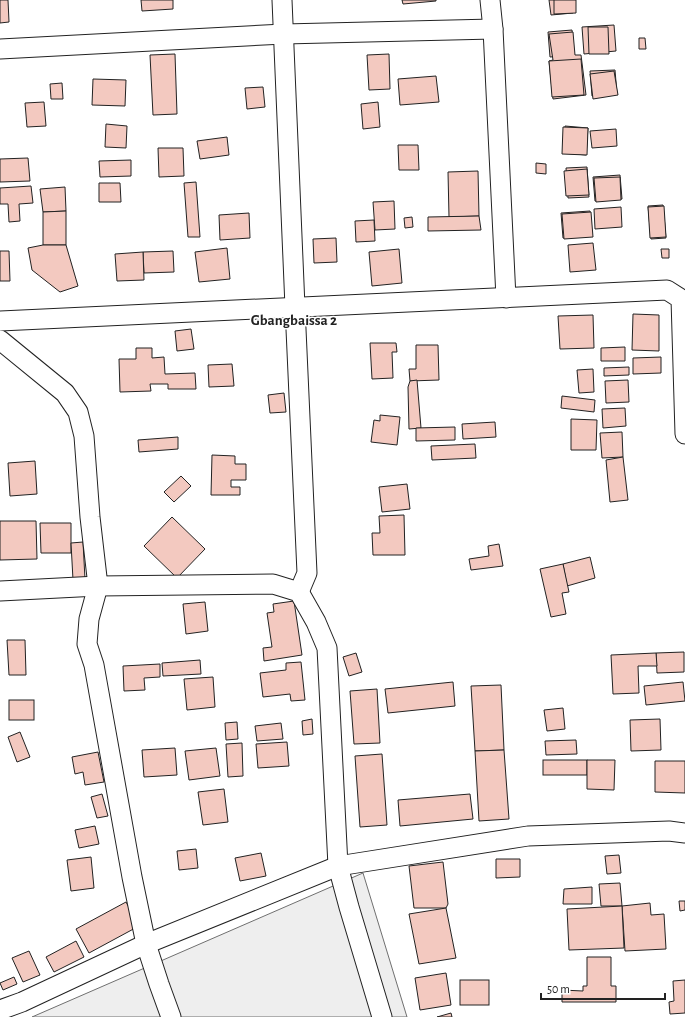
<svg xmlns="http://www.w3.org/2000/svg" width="685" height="1017" viewBox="0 0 685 1017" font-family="'Alegreya Sans',sans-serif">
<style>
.green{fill:#eee;stroke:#6f6f6f}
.building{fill:#f3c9c0;stroke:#222}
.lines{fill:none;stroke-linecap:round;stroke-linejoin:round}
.minor-casing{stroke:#222;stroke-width:21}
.minor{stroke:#fff;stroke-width:19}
.labels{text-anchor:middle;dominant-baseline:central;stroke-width:3;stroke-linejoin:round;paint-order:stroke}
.neighbourhood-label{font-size:15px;font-weight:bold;fill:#222;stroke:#fff}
</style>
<rect width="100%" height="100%" fill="#fff"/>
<path class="green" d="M363 873 407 1017H32Z"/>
<g class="building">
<path d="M0 0H8L9 22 0 23Z"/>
<path d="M141 0H173V9L142 11Z"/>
<path d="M402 0H436V1L403 4Z"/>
<path d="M549 0H572L573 13 551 15Z"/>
<path d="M554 0H576V13L554 14Z"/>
<path d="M614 25 616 51 584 54 582 27Z"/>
<path d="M588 27H608L609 54H589Z"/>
<path d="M572 30 574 55 550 57 548 32Z"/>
<path d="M573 32 575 55H581L586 95 553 99 549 61 553 60 549 34Z"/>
<path d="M639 38H645L646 49H639Z"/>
<path d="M175 54 177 114 153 115 150 55Z"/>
<path d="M389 54 390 89 369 90 367 55Z"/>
<path d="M581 59 584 95 552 97 549 61Z"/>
<path d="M615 70 617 94 592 96 590 71Z"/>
<path d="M614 71 618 95 593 99 590 74Z"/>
<path d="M436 76 439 102 400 105 398 79Z"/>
<path d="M93 79 126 80 125 106 92 105Z"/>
<path d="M62 83 63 99H51L50 84Z"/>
<path d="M263 87 265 107 247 109 245 88Z"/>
<path d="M44 102 46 126 27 127 25 103Z"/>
<path d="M378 102 380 127 363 129 361 104Z"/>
<path d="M106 124 127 126 126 148 105 147Z"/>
<path d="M565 126 588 128 586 155 563 153Z"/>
<path d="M563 127 588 128 587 155 562 154Z"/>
<path d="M616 129 617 146 592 148 590 131Z"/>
<path d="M227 137 229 155 200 159 197 141Z"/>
<path d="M398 145H418L419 170H399Z"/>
<path d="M158 148H183L184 176 159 177Z"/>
<path d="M28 158 30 181 0 182V159Z"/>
<path d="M131 160V176L100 177 99 161Z"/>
<path d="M536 163 546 164V174L536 173Z"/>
<path d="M587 167 589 197 568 198 566 168Z"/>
<path d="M587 169 589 195 566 196 564 171Z"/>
<path d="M478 171 479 216 449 217 448 172Z"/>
<path d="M620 175 622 199 595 201 593 177Z"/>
<path d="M620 177 621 200 596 202 594 178Z"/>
<path d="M196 182 200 237H188L184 183Z"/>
<path d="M99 183H120L121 202H99Z"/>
<path d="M31 186 33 203 19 204 20 221 9 222 8 204H0V188Z"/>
<path d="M65 187 66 211 43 212 40 189Z"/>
<path d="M394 201 395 229 375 230 373 202Z"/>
<path d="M663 205 666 238 651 239 648 206Z"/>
<path d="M664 206 666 237 650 238 648 207Z"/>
<path d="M621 207 622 227 595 229 594 209Z"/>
<path d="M66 211V245H43V212Z"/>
<path d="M590 211 592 236 563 238 561 213Z"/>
<path d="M591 212 593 237 564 239 562 214Z"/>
<path d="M249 213 250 238 220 240 219 215Z"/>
<path d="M479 216 481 230 428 231V217Z"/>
<path d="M412 217 413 227 405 228 404 218Z"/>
<path d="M374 220 375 241 356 242 355 221Z"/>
<path d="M336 238 337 262 314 263 313 239Z"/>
<path d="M593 243 596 270 570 272 568 245Z"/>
<path d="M43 245H66L78 286 60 292 32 270 28 248Z"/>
<path d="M227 248 230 279 199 282 195 252Z"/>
<path d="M399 249 402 283 372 286 369 252Z"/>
<path d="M661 249H669V258H662Z"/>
<path d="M0 251H9L10 281H0Z"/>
<path d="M173 251 174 272 144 273 143 252Z"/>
<path d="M143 252 144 280 117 281 115 254Z"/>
<path d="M633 314 659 315V351L632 350Z"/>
<path d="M593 315 594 348 560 349 558 316Z"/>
<path d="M191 329 194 349 177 351 175 331Z"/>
<path d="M370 343H396L397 352H392L393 378 372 379Z"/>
<path d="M416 345H438L439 380 410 381 409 369H416Z"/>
<path d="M625 347V361H601V348Z"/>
<path d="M136 348H152V358L164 357 165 374 195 373 196 389H168V384H150L151 391 120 392 119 359H136Z"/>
<path d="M661 357V373L633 374V358Z"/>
<path d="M232 364 234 386 209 387 208 365Z"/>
<path d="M629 367V375L604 376V368Z"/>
<path d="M593 369 594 392 579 393 577 370Z"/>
<path d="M417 380 421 428 409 429 408 387 410 381Z"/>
<path d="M628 380 629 402 606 403 605 381Z"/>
<path d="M284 393 286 412 270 413 268 395Z"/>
<path d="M562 396 595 400 594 412 561 408Z"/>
<path d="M625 408 626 426 603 428 602 409Z"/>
<path d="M380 415 400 417 397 445 371 442 374 420 380 421Z"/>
<path d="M571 419 597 420 596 450H571Z"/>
<path d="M495 422 496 437 463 439 462 424Z"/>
<path d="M455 427V440L416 441V428Z"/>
<path d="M622 432 623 457 602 458 600 433Z"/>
<path d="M178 437V449L139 452 138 440Z"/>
<path d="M475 444 476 458 432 460 431 446Z"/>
<path d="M212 455 235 456V464H246V480H231V487H240V495H211Z"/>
<path d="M623 457 628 500 610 502 606 460Z"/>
<path d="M35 461 37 494 10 496 8 463Z"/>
<path d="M181 476 191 486 174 502 164 492Z"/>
<path d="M407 484 410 509 382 512 379 487Z"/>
<path d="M404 515 405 555H373L372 533H380L379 516Z"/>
<path d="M172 517 205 549 177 578 144 546Z"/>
<path d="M0 521H36L37 559 0 560Z"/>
<path d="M40 523H71V553H41Z"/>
<path d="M83 542 85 579 73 580 71 543Z"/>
<path d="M499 544 503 566 471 570 469 559 489 556 488 546Z"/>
<path d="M590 557 595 578 567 586 563 564Z"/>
<path d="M563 564 569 592 562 593 566 614 551 617 540 569Z"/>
<path d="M294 601 302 655 264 661 263 648 272 647 267 613 274 612 273 604Z"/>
<path d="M205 602 208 631 186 634 183 604Z"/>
<path d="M7 640H25L26 675H9Z"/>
<path d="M684 652V672L657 673 656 653Z"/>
<path d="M356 653 362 672 349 676 343 657Z"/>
<path d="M656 653 657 666H638L639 693 613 694 611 655Z"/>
<path d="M200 660 201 674 163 676 162 663Z"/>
<path d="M301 662 305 700 291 701 290 694 263 697 260 673 286 670V663Z"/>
<path d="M160 664V677L144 678 145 690 124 691 123 666Z"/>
<path d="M213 677 215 707 187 710 184 679Z"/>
<path d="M453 682 455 706 388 713 385 689Z"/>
<path d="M683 682 685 701 646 705 644 686Z"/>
<path d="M501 685 504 750 475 751 471 686Z"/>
<path d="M377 689 380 743 354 744 350 691Z"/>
<rect x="9" y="700" width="25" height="20"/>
<path d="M563 708 565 729 547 731 544 710Z"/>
<path d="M312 719 313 734 303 735 302 721Z"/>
<path d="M660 719 661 750 631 751 630 720Z"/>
<path d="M237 722 238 739 226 740 225 723Z"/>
<path d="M281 723 283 739 257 741 255 726Z"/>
<path d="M20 732 30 757 17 762 8 737Z"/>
<path d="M576 740 577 754 546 755 545 741Z"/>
<path d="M287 742 289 766 258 768 256 744Z"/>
<path d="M242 743 243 776 228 777 226 744Z"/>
<path d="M175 748 177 775 144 777 142 750Z"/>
<path d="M216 748 220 776 189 780 185 751Z"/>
<path d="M504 750 509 819 479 821 475 751Z"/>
<path d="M98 752 104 782 85 785 83 772 75 774 72 757Z"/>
<path d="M382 754 387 825 360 827 355 756Z"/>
<rect x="543" y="760" width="44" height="15"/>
<path d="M587 760H615L614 790 587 789Z"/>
<path d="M655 761H685V793L655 792Z"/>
<path d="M224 789 228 822 203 825 198 792Z"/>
<path d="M102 794 108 816 97 818 91 797Z"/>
<path d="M470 794 473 819 400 826 398 800Z"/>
<path d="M95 826 99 844 79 848 75 830Z"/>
<path d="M196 849 198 868 179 870 177 851Z"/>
<path d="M261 853 266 876 240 881 235 858Z"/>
<path d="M619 855 621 873 607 874 605 856Z"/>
<path d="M91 857 94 888 71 891 67 860Z"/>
<path d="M496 859H520V877L496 878Z"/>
<path d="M443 862 448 904 446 908H414L409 866Z"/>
<path d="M620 883 622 906H601L599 884Z"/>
<path d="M592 887V904H563L564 889Z"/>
<path d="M679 901H685V910L680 911Z"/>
<path d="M126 902 139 926 89 953 76 929Z"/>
<path d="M650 903 651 915 664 914 666 949 625 951 622 906Z"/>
<path d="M622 906 624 948 569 950 567 909Z"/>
<path d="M446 908 456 958 419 964 409 914Z"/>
<path d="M76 941 84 957 54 972 46 957Z"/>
<path d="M29 951 40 975 23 982 12 958Z"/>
<path d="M587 957H611V986H616V1002H562V990L583 991V986H587Z"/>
<path d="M446 973 451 1005 420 1010 415 978Z"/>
<path d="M14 977 17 984 3 990 0 983Z"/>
<rect x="460" y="980" width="29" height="25"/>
<path d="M685 980V1013L670 1014 669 1002 674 1001 673 981Z"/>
<path d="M451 1013 452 1017H437Z"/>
</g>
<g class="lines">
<defs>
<g id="minor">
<path d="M282 0 295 307 307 573 299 592"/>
<path d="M490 0 493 29 506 298"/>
<path d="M0 49 284 34 493 29"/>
<path d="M0 321 667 290 681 299 685 434"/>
<path d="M0 340 65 393 78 412 84 436 90 517 98 586 89 619 87 644 94 665 132 877 146 944 159 984 171 1017"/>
<path d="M0 591 98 586 273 584 299 592 316 622 327 648 338 866 349 907 382 1017"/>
<path d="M0 1010 22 1002 146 944 338 866 528 836 669 831 685 833"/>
</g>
</defs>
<use href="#minor" class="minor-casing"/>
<use href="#minor" class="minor"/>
</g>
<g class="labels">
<g class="neighbourhood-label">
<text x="294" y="320">Gbangbaissa 2</text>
</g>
</g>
<path d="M541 993v6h124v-6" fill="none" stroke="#222222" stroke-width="2"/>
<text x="547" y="993" font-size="12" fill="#222222" stroke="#ffffff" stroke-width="3" paint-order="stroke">50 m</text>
</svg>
